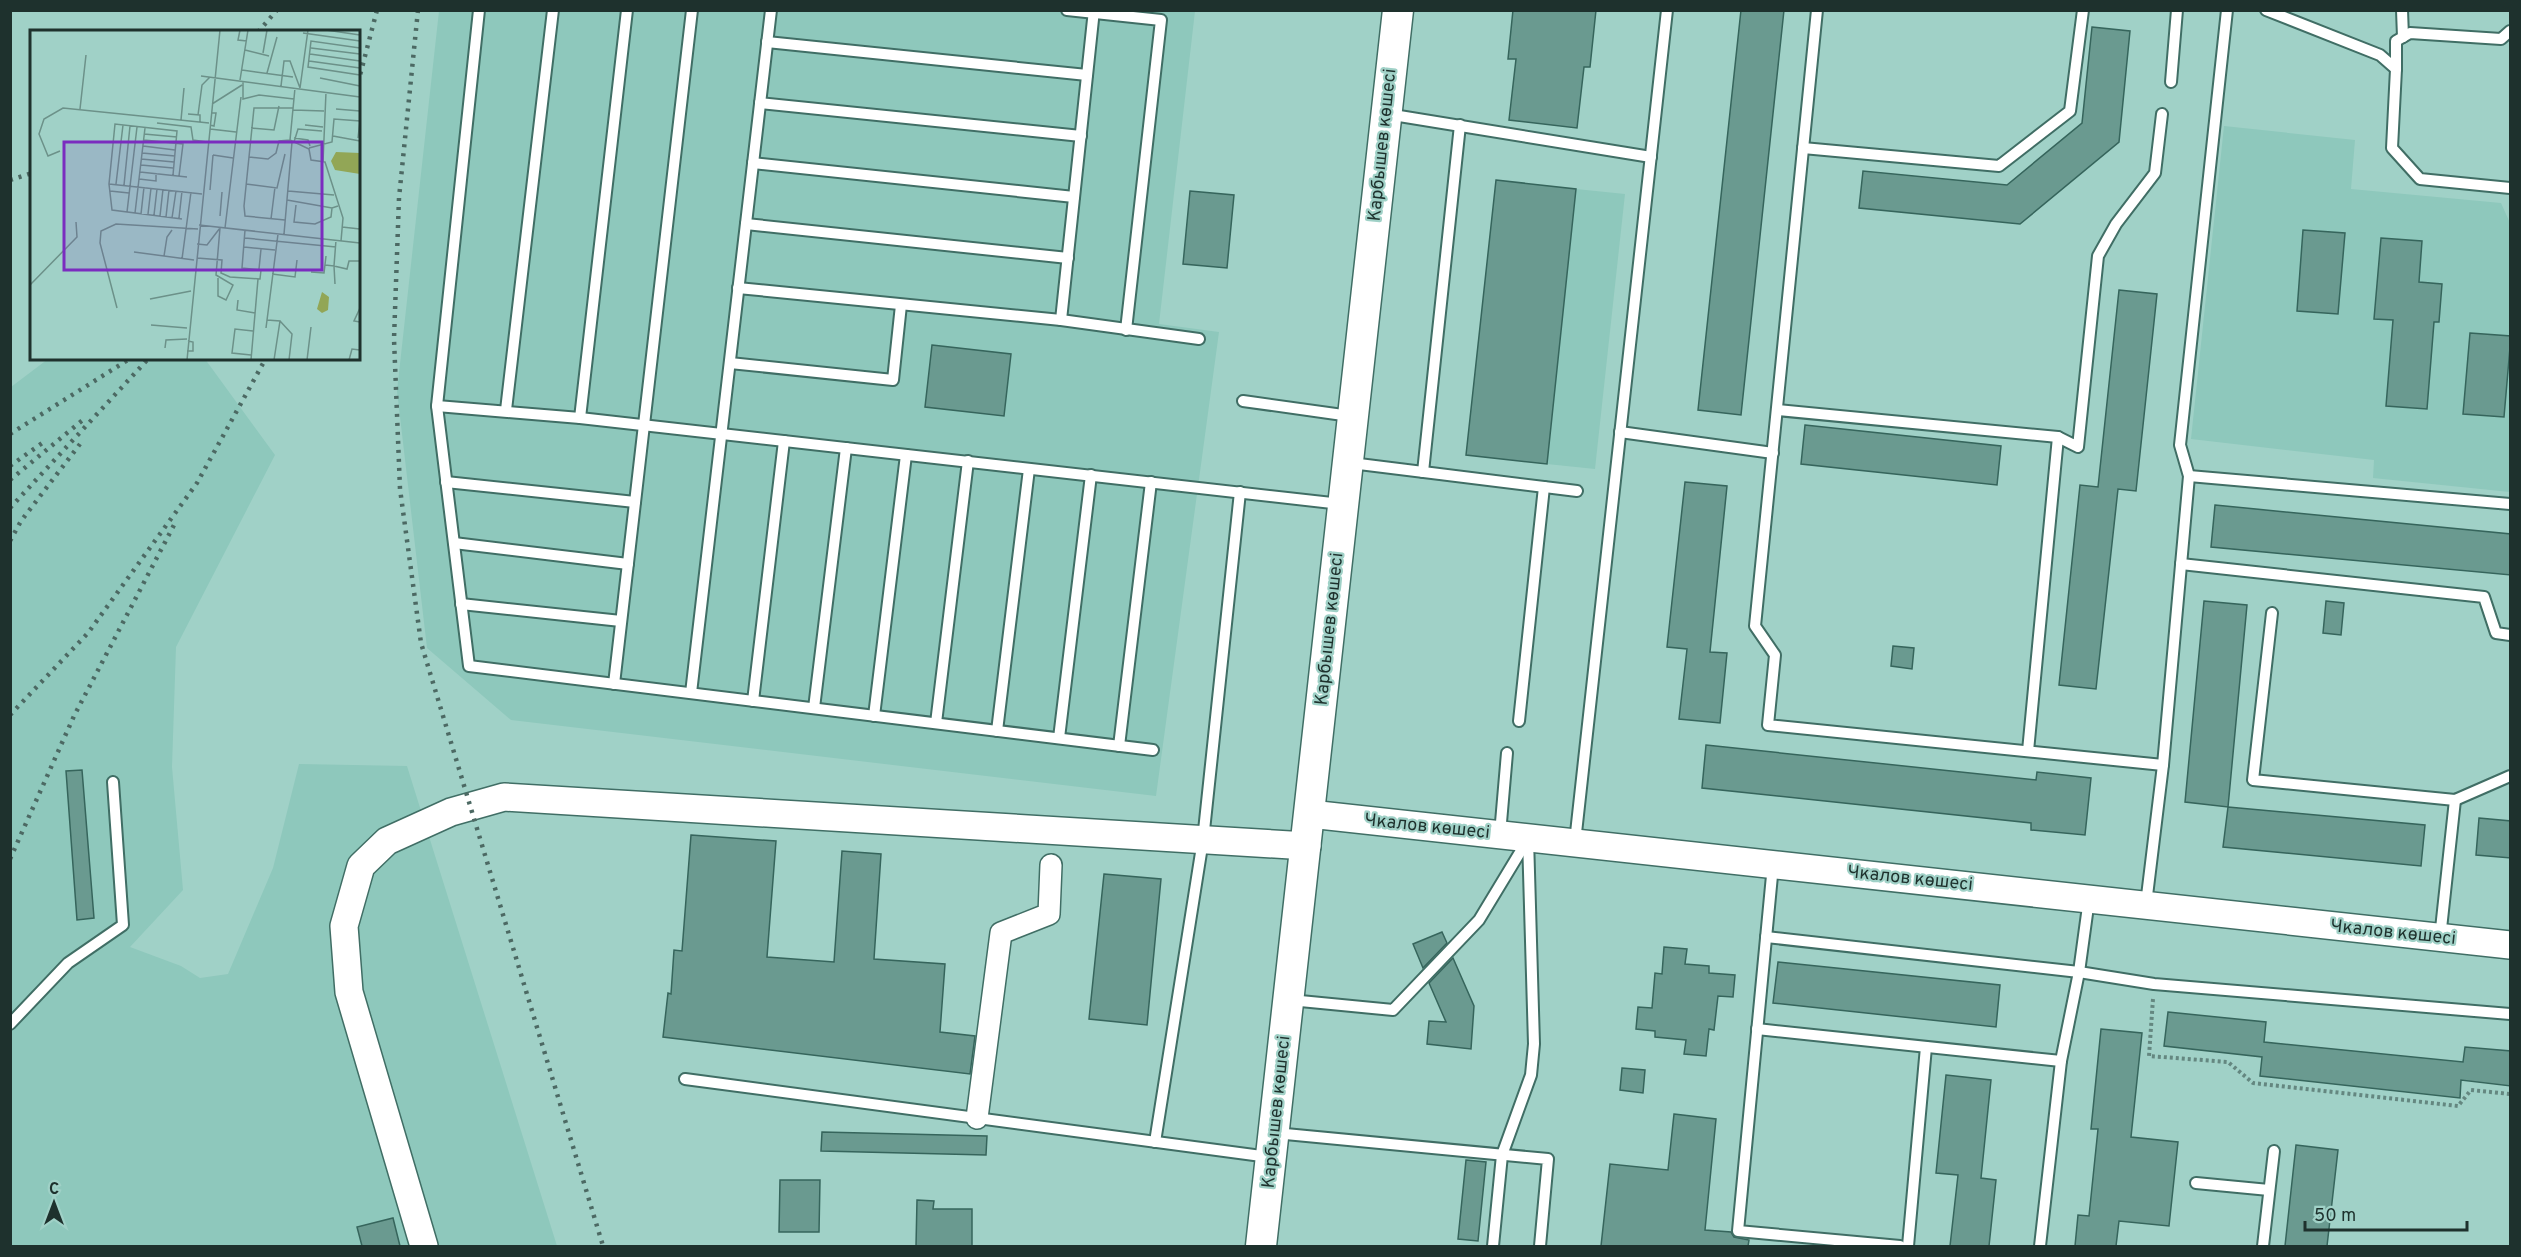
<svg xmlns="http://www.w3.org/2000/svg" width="2521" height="1257" viewBox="0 0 2521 1257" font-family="Overpass,sans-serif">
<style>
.built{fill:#8ec8bc}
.building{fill:#6a9a90;stroke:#36655c;stroke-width:1.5}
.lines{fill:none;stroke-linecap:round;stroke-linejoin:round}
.service-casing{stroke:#406e65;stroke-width:14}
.minor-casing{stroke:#406e65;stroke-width:24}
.tertiary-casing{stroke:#406e65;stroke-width:30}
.secondary-casing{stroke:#406e65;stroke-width:33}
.path{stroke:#648780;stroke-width:4;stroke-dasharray:3 3;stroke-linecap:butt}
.service{stroke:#fff;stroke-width:10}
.minor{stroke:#fff;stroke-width:21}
.tertiary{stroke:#fff;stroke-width:27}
.secondary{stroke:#fff;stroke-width:30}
.rail{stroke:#4c6963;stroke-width:4.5;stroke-dasharray:3 6;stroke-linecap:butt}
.labels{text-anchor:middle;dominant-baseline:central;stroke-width:4.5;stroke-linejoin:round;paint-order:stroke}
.street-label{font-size:18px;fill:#1e312d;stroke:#a0d1c7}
.inset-road{fill:none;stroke:#6c9189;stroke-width:1.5}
.view{fill:#7b2cbf;fill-opacity:0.15;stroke:#7b2cbf;stroke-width:3}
.inset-edge{fill:none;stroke:#1e312d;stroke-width:3}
</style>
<rect width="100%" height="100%" fill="#a0d1c7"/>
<g class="built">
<path d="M439 11H1195L1159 324 1219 332 1156 796 511 720 427 648 397 391Z"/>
<path d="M2224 126 2355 140 2351 189 2501 203 2510 223V492L2373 478 2374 460 2191 439Z"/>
<path d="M1576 189 1625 194 1595 469 1547 464Z"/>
<path d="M48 359H205L275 455 176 647 172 767 183 890 130 947 181 966 200 978 228 974 273 868 299 764 407 766 557 1246H11V387Z"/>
</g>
<g class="building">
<path d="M1513 10H1596L1590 67H1584L1577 128 1509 120 1516 59H1508Z"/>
<path d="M1741 10H1784L1741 415 1698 410Z"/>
<path d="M2092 27 2130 31 2119 142 2020 224 1859 208 1863 171 2007 185 2082 123Z"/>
<path d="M1496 180 1576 189 1547 464 1466 455Z"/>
<path d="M1190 191 1234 195 1227 268 1183 264Z"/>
<path d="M2303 230 2345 233 2338 314 2297 311Z"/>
<path d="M2381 238 2422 241 2419 282 2442 284 2439 322H2434L2427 409 2386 406 2393 320 2374 319Z"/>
<path d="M2119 290 2157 294 2136 491 2118 489 2096 689 2059 685 2080 485 2098 487Z"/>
<path d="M2470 333 2511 336 2504 417 2463 414Z"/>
<path d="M932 345 1011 354 1004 416 925 407Z"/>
<path d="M1805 425 2001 446 1997 485 1801 464Z"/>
<path d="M1685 482 1727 486 1710 652 1727 653 1720 723 1679 719 1687 649 1667 647Z"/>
<path d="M2215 505 2511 534V575L2211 547Z"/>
<path d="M2204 601 2247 605 2228 807 2185 802Z"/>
<path d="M2326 601 2344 603 2341 635 2323 633Z"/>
<path d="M1893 646 1914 648 1912 669 1891 666Z"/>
<path d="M1706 745 2036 780 2037 772 2091 778 2085 835 2031 830V823L1702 788Z"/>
<path d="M82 770 94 918 77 920 66 771Z"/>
<path d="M2228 807 2425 825 2421 866 2223 847Z"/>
<path d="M2479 818 2511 821V858L2476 855Z"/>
<path d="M691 835 776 841 767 957 834 962 842 851 881 854 874 959 945 964 940 1032 975 1036 970 1074 663 1037 668 993 671 994 674 950 682 951Z"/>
<path d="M1104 874 1161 879 1147 1025 1089 1019Z"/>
<path d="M1442 932 1447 943 1423 968 1413 944Z"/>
<path d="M1664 947 1687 949 1685 964 1709 966V973L1735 975 1733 997 1718 996 1714 1030 1709 1029 1706 1056 1684 1054 1686 1040 1655 1037V1031L1636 1029 1638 1007 1652 1008 1655 973 1662 974Z"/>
<path d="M1453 958 1474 1006 1471 1049 1427 1044 1429 1021 1446 1022 1429 983Z"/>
<path d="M1778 962 2000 985 1996 1027 1773 1003Z"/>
<path d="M2168 1012 2266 1022 2264 1042 2463 1062 2465 1047 2511 1051V1086L2461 1080 2460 1098 2260 1076 2262 1057 2164 1046Z"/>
<path d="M2101 1029 2142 1033 2131 1137 2178 1142 2169 1226 2119 1221 2116 1246H2075L2078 1215 2089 1216 2098 1129H2091Z"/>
<path d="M1622 1068 1645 1070 1643 1093 1620 1090Z"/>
<path d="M1946 1075 1991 1080 1981 1178 1996 1180 1989 1246H1950L1958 1175 1936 1173Z"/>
<path d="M1674 1114 1716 1119 1705 1230 1731 1232 1734 1237 1749 1240 1748 1246H1601L1610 1164 1668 1170Z"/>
<path d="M822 1132 987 1136 986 1155 821 1151Z"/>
<path d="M2296 1145 2338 1150 2327 1246H2285Z"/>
<path d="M1466 1160 1486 1162 1478 1241 1458 1239Z"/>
<path d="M780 1180H820L819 1232H779Z"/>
<path d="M917 1200 934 1201 933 1209H972V1246H916Z"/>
<path d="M393 1218 400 1246H362L357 1227Z"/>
</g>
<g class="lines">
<defs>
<g id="service">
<path d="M479 10 437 406 469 666 1153 750"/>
<path d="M1067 10 1161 20 1126 330"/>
<path d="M1817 10 1755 626 1775 655 1768 725 2163 765"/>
<path d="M2266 10 2380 55 2396 69 2392 148 2420 179 2510 188"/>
<path d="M2402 10 2403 37"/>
<path d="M767 42 1087 75"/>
<path d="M2396 69V41L2410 33 2501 39 2510 31"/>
<path d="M2171 82 2177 10"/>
<path d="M760 103 1081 136"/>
<path d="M1387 114 1651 157"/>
<path d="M1803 148 1999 166 2070 111 2083 10"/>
<path d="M753 163 1074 197"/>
<path d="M746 224 1068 258"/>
<path d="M738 288 1061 320 1199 339"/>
<path d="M1061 320 1094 10"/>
<path d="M730 363 893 380 901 305"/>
<path d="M1243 401 1350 416"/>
<path d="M437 406 580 418 1341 504"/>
<path d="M506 410 553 10"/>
<path d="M1777 410 2058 437 2078 447 2098 256 2116 224 2155 173 2162 114"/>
<path d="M580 418 627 10"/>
<path d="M1620 432 1773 453"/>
<path d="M1351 463 1577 491"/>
<path d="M1423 472 1460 125"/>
<path d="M2189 476 2510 504"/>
<path d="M446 482 635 502"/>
<path d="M454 543 628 564"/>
<path d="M2181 564 2484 597 2496 633 2510 635"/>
<path d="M461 604 621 621"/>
<path d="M2272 613 2253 780 2455 800 2510 776"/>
<path d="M614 684 692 10"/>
<path d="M691 693 771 10"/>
<path d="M753 701 784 441"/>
<path d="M814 708 846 448"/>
<path d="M874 716 906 455"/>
<path d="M1519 721 1544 487"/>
<path d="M936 723 968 461"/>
<path d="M997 731 1029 469"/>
<path d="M1059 738 1091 475"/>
<path d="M1119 746 1151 482"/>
<path d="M2028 751 2058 437"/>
<path d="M1500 834 1507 753"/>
<path d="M1575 842 1667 10"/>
<path d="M1773 865 1738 1231 1900 1246"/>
<path d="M2146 904 2163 765 2189 476 2180 445 2227 10"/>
<path d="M1766 937 2079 972 2154 984 2510 1014"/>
<path d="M2440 938 2455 800"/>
<path d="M1290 1000 1393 1010 1479 920 1528 839"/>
<path d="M10 1024 68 963 123 925 113 782"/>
<path d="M1757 1029 2061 1061"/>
<path d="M685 1079 1269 1157"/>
<path d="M1275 1133 1548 1159 1540 1246"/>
<path d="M1155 1142 1203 840 1240 492"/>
<path d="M2196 1183 2269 1190"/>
<path d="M1493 1246 1502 1155 1531 1075 1534 1044 1528 838"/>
<path d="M1908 1246 1926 1047"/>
<path d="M2040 1246 2061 1061 2079 972 2089 899"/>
<path d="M2263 1246 2274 1151"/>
</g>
<path id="minor" d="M977 1118 1001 933 1049 914 1051 865"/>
<g id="tertiary">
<path d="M1310 814 2510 945"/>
<path d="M424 1246 349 992 344 926 361 866 387 841 451 812 504 797 1307 846"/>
</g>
<path id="secondary" d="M1261 1246 1398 10"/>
</defs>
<use href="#service" class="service-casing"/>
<use href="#minor" class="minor-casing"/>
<use href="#tertiary" class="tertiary-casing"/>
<use href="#secondary" class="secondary-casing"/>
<path class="path" d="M2153 999 2149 1056 2228 1062 2253 1083 2458 1106 2471 1090 2510 1094"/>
<use href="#service" class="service"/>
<use href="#minor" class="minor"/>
<use href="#tertiary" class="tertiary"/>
<use href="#secondary" class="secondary"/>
<g class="rail">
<path d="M418 10 399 198 394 339 400 489 421 643 603 1246"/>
<path d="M258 32 277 10"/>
<path d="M358 83 377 10"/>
<path d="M10 180 32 173"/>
<path d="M10 434 131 358"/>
<path d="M10 466 45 441"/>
<path d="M10 480 84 419"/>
<path d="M10 508 149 358"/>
<path d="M10 541 21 521 80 444"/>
<path d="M10 715 88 633 197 483 266 358"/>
<path d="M10 859 74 716 174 525"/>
</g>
</g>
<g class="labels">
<g class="street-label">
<text transform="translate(1383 145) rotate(-84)">Карбышев көшесі</text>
<text transform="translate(1330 629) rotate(-84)">Карбышев көшесі</text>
<text transform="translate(1427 827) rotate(6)">Чкалов көшесі</text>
<text transform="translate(1910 879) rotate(6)">Чкалов көшесі</text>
<text transform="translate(2393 933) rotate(6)">Чкалов көшесі</text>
<text transform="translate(1277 1112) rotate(-84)">Карбышев көшесі</text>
</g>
</g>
<g transform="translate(30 30)">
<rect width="330" height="330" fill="#a0d1c7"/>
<path d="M306 122 330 123V144L305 140 301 131ZM292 262 299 267 298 280 292 283 287 279Z" fill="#92a656"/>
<path class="inset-road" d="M210 0 208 10 217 11M296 0 330 5M273 3 330 11M281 18 330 24M330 18 281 11 278 37 330 45M215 20 239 26M233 23 237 0M280 24 330 31M279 31 330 38M212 40 263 47M237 43 247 7M171 46 330 67M290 48 330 56M210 50 218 0M213 51V69L229 65 264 69M251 56 254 31H260L270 58M265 58 260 110 279 119 281 130 295 132 313 188 311 211M270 58 278 0M182 74 212 55M50 79 56 25M306 79 330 81M263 80 294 81M158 84 170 85V92M168 85 172 55 180 47M151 90 154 58M127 93 161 97 163 110 177 112M180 95 184 96 186 83H181M275 95 293 97M221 98 244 100 249 76M180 99 206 102M114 104 147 107M303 106 330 111M264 108 278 110 280 116M114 110 153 114 149 146M264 112 268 99 292 101M113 116 145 120M279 118 302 112 304 89 330 91 328 108M30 121 18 126 9 104 14 89 33 78 179 93M112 123 145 126M183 125 203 128M219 127 238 129 246 123 249 111 260 110M111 129 144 132M293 132 296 62M111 135 143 138M110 142 157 147M143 145 147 101 85 94 79 154 82 180 152 189M109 149 126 151V143M79 154 172 164M86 154 93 95M216 154 247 158 255 124M94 155 100 96M180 160 183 125M80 161 99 163M258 161 304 165M257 170 302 178 308 176M266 175 264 192 285 194 301 187 302 178M97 182 107 97M105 183 115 98M111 184 114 157M118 184 121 158M124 185 127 159M130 186 133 159M190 186 192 162M136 187 139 160M142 188 146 161M149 188 152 161M241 189 245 157M255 190 215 186 214 176 224 78H263M169 195 330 213M312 197 330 199M195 198 211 67M254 204 262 112M215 208 306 217M167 214 177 215 190 198M214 217 245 220M104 222 164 230M134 226 137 207 142 200M167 228 192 230 191 243 200 247 230 249 231 240 212 238 215 200M152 229 161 162M295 235 304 236 306 210M229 239 231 219M281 242 294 243 296 226M242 244 265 247 267 230M188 248V266L196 270 203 255 186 245 190 198M305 254 304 236 317 239 319 231H330M0 255 47 207 46 192M120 269 161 261M208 270 207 280 225 283M87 278 70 213 71 201 86 194 168 199M330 278 324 291 330 292M237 290 250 291 244 330M250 291 262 304 259 330M121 295 157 298M236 298 248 204M135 318 136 310 157 309M157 321H163V312L158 311M221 325 202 323 205 299 223 301M157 330 190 0M221 330 228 249M277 330 281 297M319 330 322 319 330 320"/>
<path class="view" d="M34 112H292V240H34Z"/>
<rect width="330" height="330" class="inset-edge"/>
</g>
<rect width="2521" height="1257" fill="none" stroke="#1e312d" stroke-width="24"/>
<g transform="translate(54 1203)" stroke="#a0d1c7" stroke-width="4.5" paint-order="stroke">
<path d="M0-4.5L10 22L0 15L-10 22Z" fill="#1e312d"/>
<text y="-9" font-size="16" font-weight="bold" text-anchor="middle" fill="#1e312d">С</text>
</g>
<path d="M2305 1221v9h162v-9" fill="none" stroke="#1e312d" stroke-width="3"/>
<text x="2314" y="1221" font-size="18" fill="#1e312d" stroke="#a0d1c7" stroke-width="4.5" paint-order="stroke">50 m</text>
</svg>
